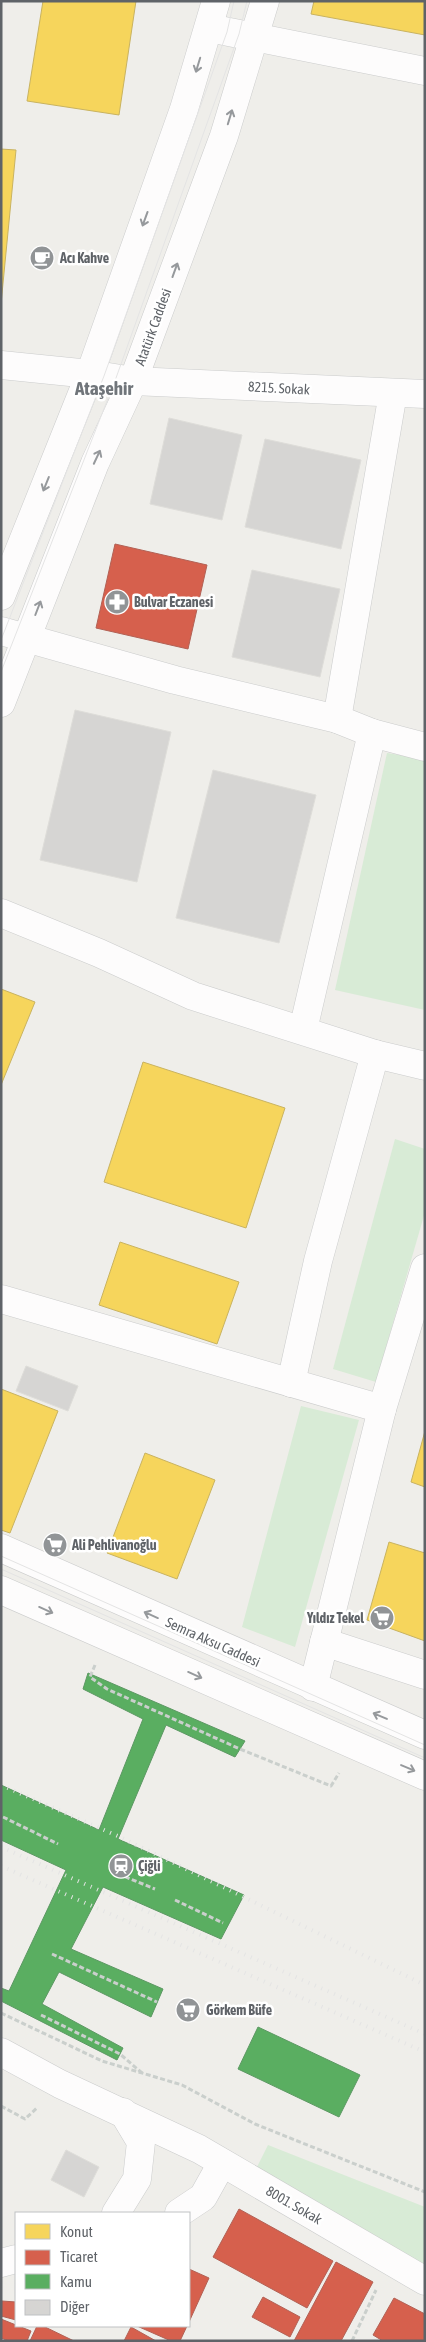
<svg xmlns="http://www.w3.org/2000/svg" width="426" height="2342" viewBox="0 0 426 2342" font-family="'Asap Condensed',sans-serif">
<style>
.green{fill:#d8ebd6}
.homes{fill:#f6d55c;stroke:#c9b360}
.shops{fill:#d6604d;stroke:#b26155}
.public{fill:#5aae61;stroke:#5c9863}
.building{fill:#d6d5d3;stroke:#deddd9}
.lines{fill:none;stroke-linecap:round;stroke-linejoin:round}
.minor-casing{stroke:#cbcccc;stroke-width:29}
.path{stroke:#cacfcc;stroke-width:3;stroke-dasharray:5 2.5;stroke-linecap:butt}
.minor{stroke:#fdfcfc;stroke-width:28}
.tram{stroke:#e4e4e4;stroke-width:1}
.rail{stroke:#e4e4e4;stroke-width:4;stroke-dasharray:1 6;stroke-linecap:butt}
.oneway{stroke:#96999c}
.labels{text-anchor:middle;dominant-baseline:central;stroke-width:5;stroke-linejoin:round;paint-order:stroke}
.poi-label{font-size:14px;font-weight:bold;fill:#5f6368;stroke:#fff;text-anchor:start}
.street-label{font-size:14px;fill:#5f6368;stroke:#fff}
.district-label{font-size:19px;font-weight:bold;fill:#70757a;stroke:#fff}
</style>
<rect width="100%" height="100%" fill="#efeeea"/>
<g class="green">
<path d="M387 753 425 759V1010L335 990Z"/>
<path d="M395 1139 425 1149V1212L376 1382 333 1369Z"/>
<path d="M301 1406 359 1420 295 1647 242 1627Z"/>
<path d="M268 2145 425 2207V2266L256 2169Z"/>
</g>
<g class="homes">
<path d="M43 1H136L119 115 27 101Z"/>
<path d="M314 1H425V35L311 14Z"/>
<path d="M1 149 16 150 1 304Z"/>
<path d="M1 989 35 1002 1 1085Z"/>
<path d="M143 1062 285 1108 246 1228 104 1182Z"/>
<path d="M120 1242 239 1282 217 1344 99 1305Z"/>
<path d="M1 1389 58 1411 10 1533 1 1530Z"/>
<path d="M425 1431V1487L411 1482Z"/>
<path d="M145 1453 215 1480 177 1579 107 1553Z"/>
<path d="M389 1542 425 1553V1641L367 1620Z"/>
</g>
<g class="shops">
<path d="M115 544 207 565 188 649 96 628Z"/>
<path d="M239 2209 333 2261 307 2308 213 2257Z"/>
<path d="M336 2262 373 2282 341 2341H294Z"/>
<path d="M189 2269 209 2278 189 2322Z"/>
<path d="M263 2297 300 2317 290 2337 252 2317Z"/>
<path d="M394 2298 425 2314V2341H383L373 2335Z"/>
<path d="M2 2301 16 2302V2320L1 2316Z"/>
<path d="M1 2319 31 2331 27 2341H9L1 2338Z"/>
<path d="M37 2326H43L74 2341H30Z"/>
<path d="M137 2326H187L180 2341H171Z"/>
<path d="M131 2327 156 2341H124Z"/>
</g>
<g class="public">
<path d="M88 1673 245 1741 235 1757 166 1725 118 1839 244 1895 221 1939 103 1887 71 1949 163 1989 151 2017 59 1972 42 2004 123 2048 117 2060 1 2001V1988L9 1991 66 1870 1 1840V1785L99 1830 143 1719 83 1689Z"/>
<path d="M258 2027 360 2075 339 2117 238 2069Z"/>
</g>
<g class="building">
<path d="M169 418 242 435 222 520 150 504Z"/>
<path d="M265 439 361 460 341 549 245 527Z"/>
<path d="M252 570 340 589 320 677 232 657Z"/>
<path d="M75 710 171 732 137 882 40 860Z"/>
<path d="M213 770 316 795 279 943 176 918Z"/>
<path d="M26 1366 78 1386 68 1411 16 1391Z"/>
<path d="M66 2150 99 2167 84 2197 51 2180Z"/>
</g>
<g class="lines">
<defs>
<g id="minor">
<path d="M209 28 425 71"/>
<path d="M1 365 90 374 133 381 425 394"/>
<path d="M1 596 90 374 184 109 216 1"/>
<path d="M1 631 175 680 337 719 372 733 425 747"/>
<path d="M1 703 95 463 133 381 224 136 265 1"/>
<path d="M337 719 393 393"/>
<path d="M1 913 99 953 193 996 375 1054 425 1066"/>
<path d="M303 1030 372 733"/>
<path d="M1 1299 382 1409"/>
<path d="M291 1383 318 1261 375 1054"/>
<path d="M1 1548 425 1735"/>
<path d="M1 1590 425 1776"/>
<path d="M324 1642 425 1675"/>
<path d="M313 1687 382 1409 425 1268"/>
<path d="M1 2052 60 2084 199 2149 425 2281"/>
<path d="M116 2213 137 2179 141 2142 123 2112"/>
<path d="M179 2213 203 2197 222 2163"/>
<path d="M1 2263 16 2259"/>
</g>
</defs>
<use href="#minor" class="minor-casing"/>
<g class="path">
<path d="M95 1665 90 1677 107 1689 240 1749 331 1786 339 1773"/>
<path d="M3 1817 58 1844"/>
<path d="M111 1871 155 1889"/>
<path d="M175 1900 223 1923"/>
<path d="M52 1954 157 2002"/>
<path d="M1 2013 102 2061 182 2085 255 2124 425 2192"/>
<path d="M41 2015 120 2054 142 2073"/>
<path d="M1 2106 25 2119 38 2107"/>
<path d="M352 2341 376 2290"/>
</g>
<use href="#minor" class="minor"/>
<g class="tram">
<path d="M1 640 104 376 227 32 234 1"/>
<path d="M1 672 116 378 239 34 247 1"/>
<path d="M1 1556 425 1745"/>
<path d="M1 1569 425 1758"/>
</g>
<g class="rail">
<path d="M1 1785 120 1837 425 1985"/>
<path d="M1 1847 425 2034"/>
<path d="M1 1866 425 2052"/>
</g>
</g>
<defs><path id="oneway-shaft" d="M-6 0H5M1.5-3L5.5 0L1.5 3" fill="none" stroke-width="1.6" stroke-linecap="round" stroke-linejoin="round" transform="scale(1.25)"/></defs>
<g class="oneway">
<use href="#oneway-shaft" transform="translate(198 65) rotate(107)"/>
<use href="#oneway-shaft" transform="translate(230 117) rotate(-73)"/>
<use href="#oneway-shaft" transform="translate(145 219) rotate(110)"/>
<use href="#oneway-shaft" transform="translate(175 270) rotate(-70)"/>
<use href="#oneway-shaft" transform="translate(97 457) rotate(-65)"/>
<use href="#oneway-shaft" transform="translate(46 484) rotate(112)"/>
<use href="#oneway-shaft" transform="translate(38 608) rotate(-69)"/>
<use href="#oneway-shaft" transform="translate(46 1610) rotate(24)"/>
<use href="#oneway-shaft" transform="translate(151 1615) rotate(-156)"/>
<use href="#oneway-shaft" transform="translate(195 1675) rotate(24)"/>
<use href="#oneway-shaft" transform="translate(380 1716) rotate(-157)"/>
<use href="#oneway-shaft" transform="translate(408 1768) rotate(23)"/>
</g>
<defs>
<symbol id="cafe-disc" viewBox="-11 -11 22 22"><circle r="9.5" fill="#919496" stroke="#fff"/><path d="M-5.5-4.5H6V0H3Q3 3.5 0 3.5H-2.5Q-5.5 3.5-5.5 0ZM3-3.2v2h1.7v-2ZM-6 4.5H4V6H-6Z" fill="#fff"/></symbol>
<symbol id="pharmacy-disc" viewBox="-11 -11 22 22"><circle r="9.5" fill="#919496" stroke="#fff"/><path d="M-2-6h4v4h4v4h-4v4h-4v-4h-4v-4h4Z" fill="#fff"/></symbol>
<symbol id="supermarket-disc" viewBox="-11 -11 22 22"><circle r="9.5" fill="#919496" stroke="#fff"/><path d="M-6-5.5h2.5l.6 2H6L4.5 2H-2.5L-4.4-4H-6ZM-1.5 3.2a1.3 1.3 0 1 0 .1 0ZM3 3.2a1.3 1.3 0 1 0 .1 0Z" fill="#fff"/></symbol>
<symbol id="station-disc" viewBox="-11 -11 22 22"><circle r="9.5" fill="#919496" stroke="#fff"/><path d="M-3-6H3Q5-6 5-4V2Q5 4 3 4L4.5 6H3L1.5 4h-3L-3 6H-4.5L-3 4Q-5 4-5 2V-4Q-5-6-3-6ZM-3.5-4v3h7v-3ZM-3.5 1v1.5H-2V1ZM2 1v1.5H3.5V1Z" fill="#fff"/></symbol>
</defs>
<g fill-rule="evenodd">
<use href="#cafe-disc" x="28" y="244" width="28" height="28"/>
<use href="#pharmacy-disc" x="103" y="588" width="28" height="28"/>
<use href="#supermarket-disc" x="41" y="1531" width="28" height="28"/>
<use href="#supermarket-disc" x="368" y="1604" width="28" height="28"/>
<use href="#station-disc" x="107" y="1852" width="28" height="28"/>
<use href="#supermarket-disc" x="174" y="1996" width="28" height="28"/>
</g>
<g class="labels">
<g class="poi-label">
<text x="60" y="258">Acı Kahve</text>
<text x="134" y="602">Bulvar Eczanesi</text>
<text x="72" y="1545">Ali Pehlivanoğlu</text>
<text x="364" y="1618" text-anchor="end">Yıldız Tekel</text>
<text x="138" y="1866">Çiğli</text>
<text x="206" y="2010">Görkem Büfe</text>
</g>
<g class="street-label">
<text transform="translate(153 327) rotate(-70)">Atatürk Caddesi</text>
<text transform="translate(279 388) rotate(3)">8215. Sokak</text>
<text transform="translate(213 1642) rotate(24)">Semra Aksu Caddesi</text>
<text transform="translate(294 2205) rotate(30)">8001. Sokak</text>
</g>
<g class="district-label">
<text x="104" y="388">Ataşehir</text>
</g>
</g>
<rect width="426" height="2342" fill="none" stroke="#5f6368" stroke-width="5"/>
<rect x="15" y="2212" width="175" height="115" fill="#ffffff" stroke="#bfc1c3"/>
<rect x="25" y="2224" width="25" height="15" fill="#f6d55c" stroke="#bfc1c3"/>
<text x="60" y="2237" font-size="15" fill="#5f6368">Konut</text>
<rect x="25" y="2250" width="25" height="15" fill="#d6604d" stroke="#bfc1c3"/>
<text x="60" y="2262" font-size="15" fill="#5f6368">Ticaret</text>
<rect x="25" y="2274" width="25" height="15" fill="#5aae61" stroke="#bfc1c3"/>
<text x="60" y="2287" font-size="15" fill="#5f6368">Kamu</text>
<rect x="25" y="2300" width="25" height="15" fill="#d6d5d3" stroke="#bfc1c3"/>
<text x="60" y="2312" font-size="15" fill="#5f6368">Diğer</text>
</svg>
